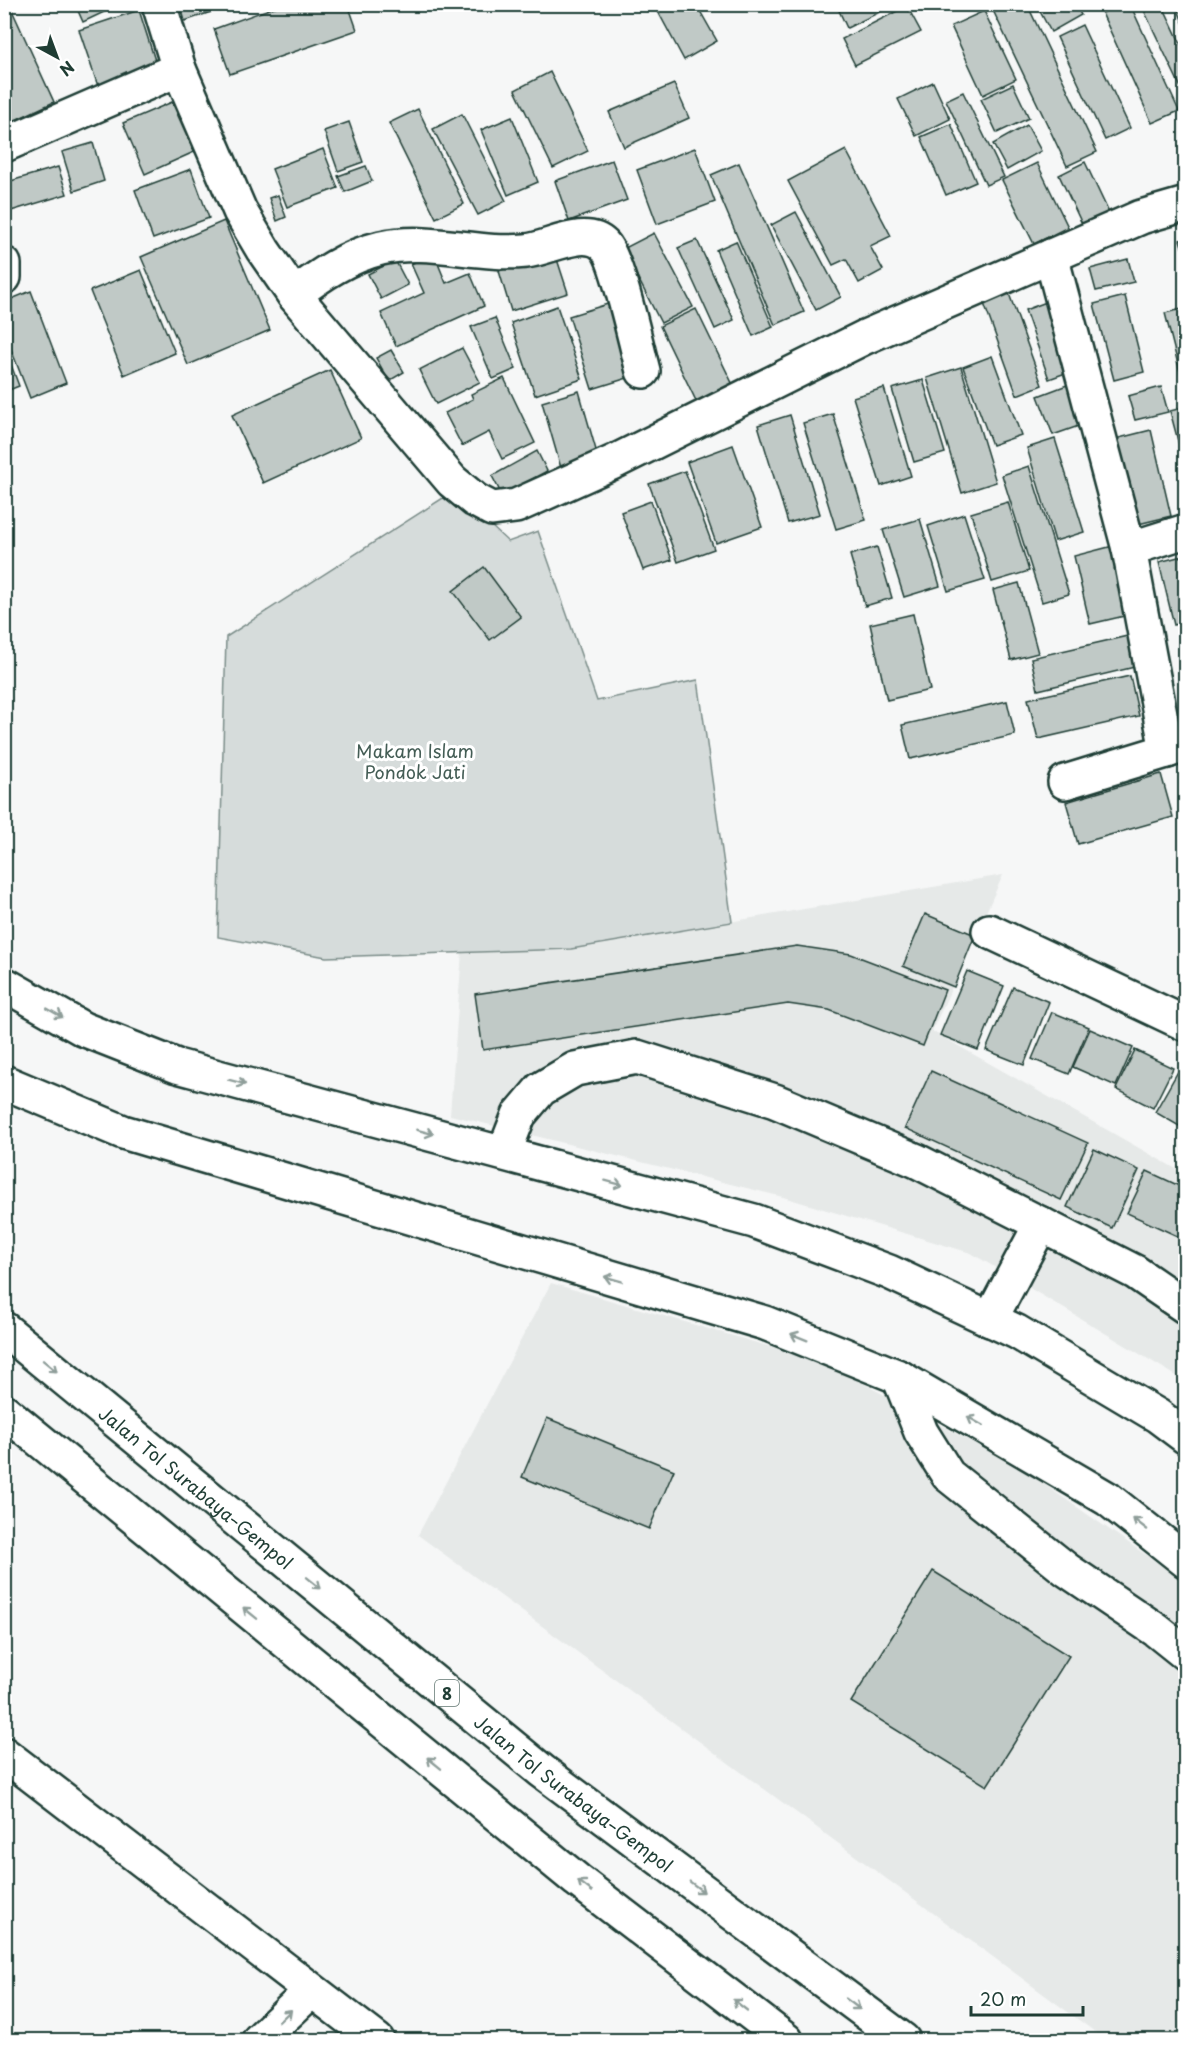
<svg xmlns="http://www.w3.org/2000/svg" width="1190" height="2045" viewBox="0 0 1190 2045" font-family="'Playpen Sans',sans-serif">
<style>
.built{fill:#e6e9e8}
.green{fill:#d6dcdb;stroke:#7a8c88;stroke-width:1.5}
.building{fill:#c0c9c6;stroke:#1f3d34;stroke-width:1.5}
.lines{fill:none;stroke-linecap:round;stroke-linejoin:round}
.minor-casing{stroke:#1f3d34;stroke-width:38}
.highway-casing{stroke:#1f3d34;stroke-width:38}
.minor{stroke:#fff;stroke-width:33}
.highway{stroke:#fff;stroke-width:33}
.oneway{stroke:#8f9e9a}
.labels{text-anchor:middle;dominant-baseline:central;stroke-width:6;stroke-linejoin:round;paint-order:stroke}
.shield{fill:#fff;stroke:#627771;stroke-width:1.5}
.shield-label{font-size:16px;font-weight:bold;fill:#1f3d34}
.park-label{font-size:18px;fill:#445d55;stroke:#fff}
.street-label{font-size:18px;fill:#1f3d34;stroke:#fff}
</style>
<rect width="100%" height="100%" fill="#f6f7f7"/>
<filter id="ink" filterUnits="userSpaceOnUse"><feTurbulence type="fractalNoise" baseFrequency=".0167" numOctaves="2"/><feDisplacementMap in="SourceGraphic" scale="12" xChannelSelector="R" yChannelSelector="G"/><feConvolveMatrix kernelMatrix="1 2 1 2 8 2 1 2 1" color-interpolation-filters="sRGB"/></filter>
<g filter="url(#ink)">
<g class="built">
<path d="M1003 875 932 1031 1185 1174V1381L971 1253 783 1197 450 1115 462 952 571 949Z"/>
<path d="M551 1283 823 1362 1022 1469 1185 1582V2040H1106L418 1535Z"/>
</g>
<path class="green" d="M454 491 508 542 538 531 597 701 698 680 732 922 571 949 326 957 218 937 226 637Z"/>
<g class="building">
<path d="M75 4H121L83 22Z"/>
<path d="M180 4H234L185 21Z"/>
<path d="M283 4H348L357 30 230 74 214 29Z"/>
<path d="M654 4H696L717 41 684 60Z"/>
<path d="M836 4H896L847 28Z"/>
<path d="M990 4H1027L1097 152 1067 166Z"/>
<path d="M1036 4H1075L1081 15 1051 32Z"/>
<path d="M1121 4H1130L1179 111 1152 123 1102 13Z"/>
<path d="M1141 4H1162L1186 55 1184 94Z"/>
<path d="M1186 4V29L1177 8Z"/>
<path d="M907 6 921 32 855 65 842 39Z"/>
<path d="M11 8 54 102 11 122 4 106V11Z"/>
<path d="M139 10 158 70 99 89 79 30Z"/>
<path d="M984 11 1016 79 983 95 951 26Z"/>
<path d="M1082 25 1130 128 1105 140 1057 37Z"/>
<path d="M550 72 588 151 553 168 515 90Z"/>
<path d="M933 82 950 119 916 136 898 99Z"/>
<path d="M674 84 689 118 624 147 609 112Z"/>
<path d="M1013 84 1029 118 997 133 981 99Z"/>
<path d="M963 92 1004 177 986 185 946 100Z"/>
<path d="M172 102 194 152 145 174 123 123Z"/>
<path d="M418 109 464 204 436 218 389 123Z"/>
<path d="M462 114 506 201 478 215 433 129Z"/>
<path d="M512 117 538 182 508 195 481 130Z"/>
<path d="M349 122 363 162 338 171 324 131Z"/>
<path d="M951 124 976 182 946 195 921 137Z"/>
<path d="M1027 125 1041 151 1007 170 993 144Z"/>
<path d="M93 143 104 181 74 191 62 152Z"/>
<path d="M695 148 715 202 657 224 637 170Z"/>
<path d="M323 149 338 188 287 207 272 169Z"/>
<path d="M846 150 891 236 870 246 883 270 859 283 846 259 833 265 788 181Z"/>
<path d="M612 160 627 200 569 221 555 181Z"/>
<path d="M1085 162 1109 213 1083 226 1059 175Z"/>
<path d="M739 163 804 312 775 325 711 175Z"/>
<path d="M1037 163 1068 227 1034 244 1002 180Z"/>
<path d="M366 166 372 181 345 192 338 176Z"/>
<path d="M58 167 67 194 11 211 4 183Z"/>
<path d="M191 169 209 218 153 239 135 190Z"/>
<path d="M278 195 286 217 277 221 269 198Z"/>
<path d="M796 212 841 297 816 310 771 225Z"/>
<path d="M224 221 270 330 188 365 141 257Z"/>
<path d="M654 233 693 307 661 323 623 249Z"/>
<path d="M1186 238V259L1180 240Z"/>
<path d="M697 240 734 320 715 329 678 248Z"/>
<path d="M736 241 773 327 753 336 716 250Z"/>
<path d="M555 253 568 293 511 311 499 271Z"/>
<path d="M434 254 446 283 470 273 484 306 396 346 381 313 424 293 411 264Z"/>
<path d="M1128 259 1134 282 1096 291 1090 269Z"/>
<path d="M395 260 408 285 381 299 368 274Z"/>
<path d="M141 270 175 353 124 375 90 291Z"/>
<path d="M1007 288 1042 385 1017 395 982 298Z"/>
<path d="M31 291 66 383 30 398 4 331V302Z"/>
<path d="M1125 296 1144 372 1114 380 1094 304Z"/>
<path d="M1049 301 1074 370 1049 379 1025 310Z"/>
<path d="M611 303 634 376 592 389 569 316Z"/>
<path d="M557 306 582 379 535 395 511 323Z"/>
<path d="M1186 308V396L1165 313Z"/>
<path d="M696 309 735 389 699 407 660 326Z"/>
<path d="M495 318 516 369 493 379 471 327Z"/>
<path d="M4 346 19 386 4 392Z"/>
<path d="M462 348 480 382 436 404 419 370Z"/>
<path d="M391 350 404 372 389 381 376 358Z"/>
<path d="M992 356 1021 435 992 445 963 367Z"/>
<path d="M961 367 996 482 962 493 927 378Z"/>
<path d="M330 370 361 438 263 483 232 415Z"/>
<path d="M504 378 535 443 502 459 489 432 462 446 445 413 473 399 471 394Z"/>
<path d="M923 380 945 453 914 462 892 389Z"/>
<path d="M1075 382 1090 422 1053 435 1038 396Z"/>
<path d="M1161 387 1168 412 1135 420 1128 396Z"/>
<path d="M884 388 911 476 881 486 853 397Z"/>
<path d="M579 391 598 457 561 468 542 402Z"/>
<path d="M1186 407V471L1170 411Z"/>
<path d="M833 414 866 520 836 529 803 423Z"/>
<path d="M790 415 820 514 788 523 758 425Z"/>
<path d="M1151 430 1171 516 1126 527 1107 441Z"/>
<path d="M1055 439 1084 532 1055 541 1027 448Z"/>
<path d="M733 445 762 527 716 543 687 462Z"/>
<path d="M537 451 547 471 502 495 492 476Z"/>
<path d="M1029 466 1069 594 1042 602 1002 475Z"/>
<path d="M685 471 714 549 678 562 649 484Z"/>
<path d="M651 501 672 560 643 570 621 512Z"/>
<path d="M1008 502 1029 571 992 582 971 513Z"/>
<path d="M964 514 985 580 948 591 928 526Z"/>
<path d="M920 519 940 586 904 597 883 530Z"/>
<path d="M1117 545 1133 614 1090 624 1074 556Z"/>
<path d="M877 547 892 598 865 606 850 555Z"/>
<path d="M1186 555V622L1174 625 1159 562Z"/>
<path d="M484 567 521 617 490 640 453 591Z"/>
<path d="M1019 583 1038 653 1011 660 993 590Z"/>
<path d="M913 614 930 690 887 700 870 624Z"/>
<path d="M1132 635 1139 666 1038 690 1031 658Z"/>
<path d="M1130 676 1139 716 1038 739 1028 699Z"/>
<path d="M1007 701 1015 735 910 759 902 725Z"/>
<path d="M1161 774 1173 817 1078 844 1066 802Z"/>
<path d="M925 914 975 935 954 987 903 966Z"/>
<path d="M797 946 851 954 945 990 923 1046 829 1010 788 1004 483 1050 475 994Z"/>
<path d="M967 971 1004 986 978 1050 940 1035Z"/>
<path d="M1013 987 1049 1002 1024 1065 986 1050Z"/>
<path d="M1052 1012 1089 1027 1069 1074 1032 1059Z"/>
<path d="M1090 1029 1133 1048 1116 1086 1073 1067Z"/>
<path d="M1135 1050 1173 1068 1153 1108 1116 1089Z"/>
<path d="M1180 1068 1186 1071V1130L1155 1112Z"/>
<path d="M931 1071 1088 1143 1061 1200 905 1128Z"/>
<path d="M1094 1149 1139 1170 1112 1228 1067 1207Z"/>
<path d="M1147 1171 1186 1189V1240L1127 1213Z"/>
<path d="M547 1418 674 1470 649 1529 522 1477Z"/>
<path d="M933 1571 1069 1656 987 1786 851 1702Z"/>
</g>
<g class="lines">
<defs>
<g id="minor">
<path d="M159 4 179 69 240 211 263 250 294 295 452 481 475 500 492 509 516 506 616 461 865 337 1141 217 1186 204"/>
<path d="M4 145 179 69"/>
<path d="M1051 256 1129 549 1167 751"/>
<path d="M4 264V277"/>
<path d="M294 295C320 275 348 256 381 248 429 237 477 256 526 251 548 249 585 226 604 245 617 257 637 348 643 371"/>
<path d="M1129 549 1186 531"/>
<path d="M1065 782 1186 745"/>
<path d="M989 931 1186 1024"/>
<path d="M4 984 83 1029 177 1066 754 1221 889 1272 1017 1332 1158 1416 1186 1437"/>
<path d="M4 1082 123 1132 765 1323 899 1377 1108 1499 1186 1561"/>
<path d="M504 1153 519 1115 541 1089 575 1069 637 1057 775 1101 917 1161 1135 1272 1186 1307"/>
<path d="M990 1320 1041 1224"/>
<path d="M899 1377 921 1432 948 1475 1067 1570 1156 1630 1186 1654"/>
<path d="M4 1754 377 2040"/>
<path d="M259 2040 311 1991"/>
</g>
<g id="highway">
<path id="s1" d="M4 1329 542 1771 903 2040"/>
<path d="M4 1411 577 1880 786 2040"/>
</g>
</defs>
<use href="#minor" class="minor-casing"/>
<use href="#highway" class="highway-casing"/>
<use href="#minor" class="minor"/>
<use href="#highway" class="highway"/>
</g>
<defs><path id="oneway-shaft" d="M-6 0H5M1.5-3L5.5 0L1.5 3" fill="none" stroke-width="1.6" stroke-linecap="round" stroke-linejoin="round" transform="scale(1.5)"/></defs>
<g class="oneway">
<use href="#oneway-shaft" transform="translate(55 1013) rotate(30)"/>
<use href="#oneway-shaft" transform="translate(237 1082) rotate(15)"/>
<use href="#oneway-shaft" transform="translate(425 1132) rotate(15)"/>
<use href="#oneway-shaft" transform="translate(614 1183) rotate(15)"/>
<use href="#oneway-shaft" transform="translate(613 1279) rotate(-164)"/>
<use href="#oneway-shaft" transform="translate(799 1337) rotate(-158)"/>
<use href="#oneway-shaft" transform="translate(50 1366) rotate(39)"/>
<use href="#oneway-shaft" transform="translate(975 1421) rotate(-150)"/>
<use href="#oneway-shaft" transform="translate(1140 1524) rotate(-142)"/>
<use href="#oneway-shaft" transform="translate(314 1583) rotate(39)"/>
<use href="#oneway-shaft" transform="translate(250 1613) rotate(-141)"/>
<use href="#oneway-shaft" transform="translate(434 1763) rotate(-141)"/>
<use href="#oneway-shaft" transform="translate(585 1886) rotate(-142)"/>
<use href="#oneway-shaft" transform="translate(697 1887) rotate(37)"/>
<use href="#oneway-shaft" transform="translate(853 2004) rotate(37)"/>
<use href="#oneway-shaft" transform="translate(740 2005) rotate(-142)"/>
<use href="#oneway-shaft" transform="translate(285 2016) rotate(-44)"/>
</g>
</g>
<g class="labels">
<rect class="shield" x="435" y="1680" width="24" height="26" rx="4.5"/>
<g class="shield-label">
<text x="447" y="1693">8</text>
</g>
<g class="park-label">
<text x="415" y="750">Makam Islam<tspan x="415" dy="21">Pondok Jati</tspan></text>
</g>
<g class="street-label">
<text stroke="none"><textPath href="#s1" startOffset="249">Jalan Tol Surabaya–Gempol</textPath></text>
<text stroke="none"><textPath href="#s1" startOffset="735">Jalan Tol Surabaya–Gempol</textPath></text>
</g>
</g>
<rect width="1190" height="2045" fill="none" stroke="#fff" stroke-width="24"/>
<rect x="12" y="12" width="1166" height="2021" fill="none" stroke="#1f3d34" stroke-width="2" filter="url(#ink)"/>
<g transform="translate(57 57) rotate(139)" stroke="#ffffff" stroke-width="4.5" paint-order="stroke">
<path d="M0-4.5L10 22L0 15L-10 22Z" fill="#1f3d34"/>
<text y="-9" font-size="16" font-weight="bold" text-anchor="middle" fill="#1f3d34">N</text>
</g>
<path d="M971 2006v9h112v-9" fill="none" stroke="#1f3d34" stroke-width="3"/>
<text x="980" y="2006" font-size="18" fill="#1f3d34" stroke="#ffffff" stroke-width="4.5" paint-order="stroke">20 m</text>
</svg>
